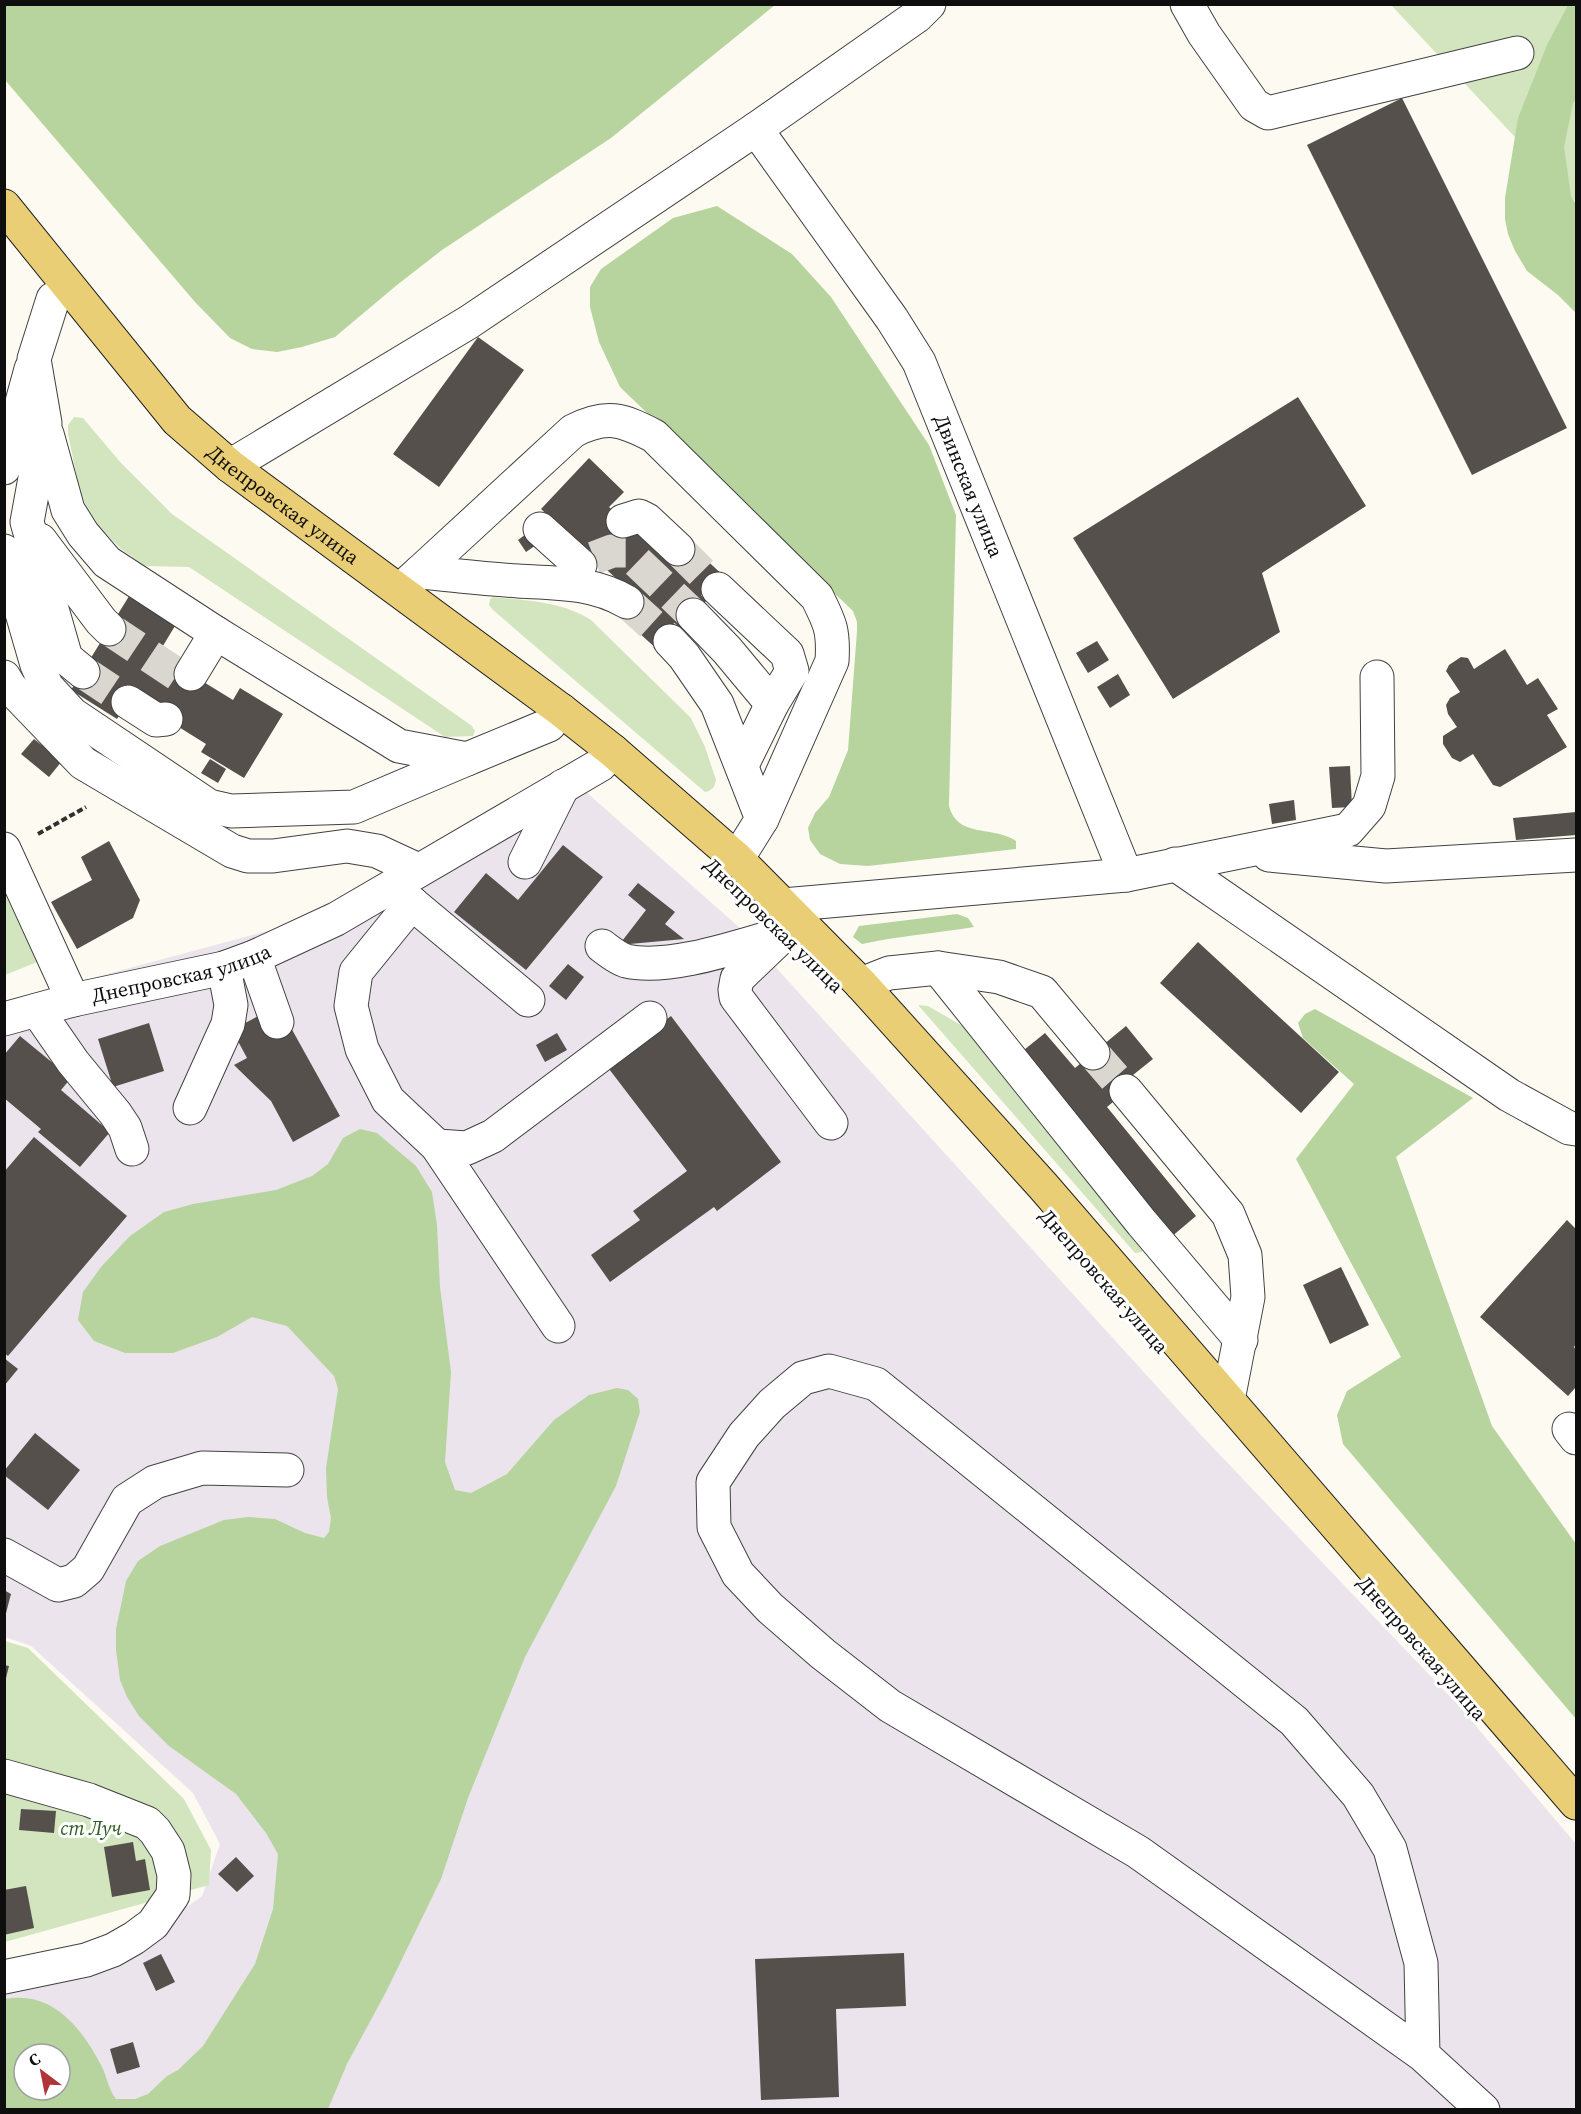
<svg xmlns="http://www.w3.org/2000/svg" width="1581" height="2114" viewBox="0 0 1581 2114" font-family="'Source Serif 4',serif">
<style>
.industrial{fill:#ebe4ec;fill-rule:evenodd}
.green{fill:#d2e5be}
.forest{fill:#b7d49f;fill-rule:evenodd}
.building{fill:#56504c}
.lines{fill:none;stroke-linecap:round;stroke-linejoin:round}
.minor-tunnel{stroke:#d9d7cf;stroke-width:33;stroke-dasharray:33 16;stroke-linecap:butt}
.minor-casing{stroke:#414141;stroke-width:35}
.major-casing{stroke:#1f1f1f;stroke-width:35}
.path{stroke:#303030;stroke-width:4;stroke-dasharray:6 3;stroke-linecap:butt}
.minor{stroke:#fff;stroke-width:33}
.major{stroke:#eace75;stroke-width:33}
.labels{text-anchor:middle;dominant-baseline:central;stroke-width:6;stroke-linejoin:round;paint-order:stroke}
.street-label{font-size:20px;fill:#0e0e0e;stroke:#fff}
.park-label{font-size:20px;font-style:italic;fill:#315f25;stroke:#fff}
</style>
<rect width="100%" height="100%" fill="#fdfbf1"/>
<path class="industrial" d="M568 776 740 928 1201 1435 1458 1705 1576 1844V2109H5V1994L17 1992 166 1922 202 1896 220 1844 193 1793 31 1646 5 1637V1010L74 983 326 915ZM24 2054H60V2090H24Z"/>
<g class="green">
<path d="M1391 5H1576V202Z"/>
<path d="M74 417 83 418 121 463 172 514 472 726 475 731 473 736 445 737 189 567 145 566 121 549 93 520 80 493 68 434V425Z"/>
<path d="M493 597C528 601 561 601 591 620L691 718 705 747 716 780 714 787 709 791 705 792 493 610 489 605 490 599Z"/>
<path d="M4 830 62 952 5 975H4Z"/>
<path d="M918 1005 928 1006 973 1032 1143 1246 1142 1252 1135 1253Z"/>
<path d="M5 1641 28 1648 184 1799 211 1850 209 1885 5 1942Z"/>
</g>
<g class="forest">
<path d="M4 5 5 4 775 5 611 138 442 250 397 285 335 337 302 347 277 352 252 349 230 338 195 302 5 80Z"/>
<path d="M1568 5H1576V99L1573 103 1564 147 1571 196 1576 204V313L1558 295 1527 271 1515 251 1508 234 1505 219V198L1518 118 1547 45Z"/>
<path d="M717 206 792 254 831 297 929 445 956 515 949 806C958 839 993 825 1016 841V849L868 866 840 864 820 854 810 840 808 828 815 813 829 797 848 750 857 631V622L853 611 620 387 599 342 590 307V287L601 269 673 218Z"/>
<path d="M957 914 968 918 974 927C937 933 899 936 862 944L853 937 859 926Z"/>
<path d="M1315 1009 1473 1098 1396 1157 1492 1426 1576 1544V1719L1343 1444 1337 1415 1347 1391 1401 1357 1296 1159 1354 1084 1303 1038 1298 1023 1305 1014Z"/>
<path d="M360 1129 377 1133 416 1166 432 1192 437 1225 440 1287 451 1372 445 1462 455 1490 471 1493 507 1474 554 1420 589 1395 617 1388 628 1390 638 1399 640 1412 616 1486 525 1657 468 1798 441 1879 386 1992 347 2064 328 2109H5V1999C52 1990 81 2027 101 2065 107 2076 108 2089 116 2099H135L148 2094 167 2076 178 2070 203 2046 255 1964 273 1909 278 1854 266 1833 236 1794 169 1746 139 1716 127 1697 120 1680 116 1650V1629L126 1581 138 1561 160 1546 224 1520 248 1517 275 1519 305 1533 324 1538 329 1532 331 1518 327 1497 326 1468 338 1389 334 1376 287 1326 252 1317 217 1337 173 1353H125L94 1341 78 1320 83 1292 101 1267 130 1236 164 1212 193 1204 276 1190 312 1176 328 1164 343 1138ZM24 2054H60V2090H24Z"/>
</g>
<g class="building">
<path d="M1402 98 1567 428 1472 475 1307 145Z"/>
<path d="M478 337 524 370 439 487 393 454Z"/>
<path d="M1298 397 1366 506 1262 573 1280 632 1173 699 1073 538Z"/>
<path d="M589 458 624 492 609 507 666 561 685 540 727 579 659 651 617 613 634 595 541 509Z"/>
<path d="M533 529 542 541 526 552 518 540Z"/>
<path d="M131 593 178 621 158 654 233 700 240 688 283 714 244 778 201 752 206 744 166 719 128 702 117 719 71 690Z"/>
<path d="M1097 641 1109 660 1088 673 1076 653Z"/>
<path d="M1505 649 1527 685 1538 678 1558 709 1547 715 1567 747 1500 787 1493 785 1473 754 1460 762 1452 758 1443 744V736L1457 727 1448 714 1446 705 1450 698 1460 692 1446 671 1449 665 1461 657 1468 658 1474 669Z"/>
<path d="M1118 674 1130 695 1110 708 1097 687Z"/>
<path d="M34 739 62 761 49 777 21 754Z"/>
<path d="M210 759 226 769 218 783 201 773Z"/>
<path d="M1350 766 1352 807 1332 808 1329 767Z"/>
<path d="M1294 800 1296 820 1272 824 1269 804Z"/>
<path d="M1576 812V835L1516 840 1513 818Z"/>
<path d="M109 841 140 900 133 918 77 949 51 902 92 880 81 857Z"/>
<path d="M563 845 603 877 526 970 454 912 486 873 518 900Z"/>
<path d="M638 883 675 912 665 924 684 939 619 945 646 910 628 895Z"/>
<path d="M1198 942 1339 1072 1301 1113 1160 983Z"/>
<path d="M568 964 584 977 566 1000 549 986Z"/>
<path d="M260 1015 290 1026 340 1116 293 1142 271 1101 234 1065 247 1058 232 1030Z"/>
<path d="M671 1016 781 1162 717 1211 714 1207 610 1282 591 1255 640 1220 633 1211 687 1171 606 1065Z"/>
<path d="M149 1023 164 1071 113 1087 98 1039Z"/>
<path d="M1126 1026 1153 1059 1133 1075 1138 1081 1107 1107 1196 1216 1170 1238 1019 1054 1045 1033 1075 1068Z"/>
<path d="M557 1033 567 1050 545 1062 536 1045Z"/>
<path d="M20 1036 71 1078 61 1090 110 1132 80 1167 38 1132 41 1129 4 1098V1055Z"/>
<path d="M34 1137 127 1216 8 1356 4 1353V1172Z"/>
<path d="M1567 1220 1576 1229V1344L1574 1347 1576 1350V1387L1568 1396 1480 1317Z"/>
<path d="M1341 1267 1369 1325 1330 1344 1303 1285Z"/>
<path d="M4 1358 18 1369 4 1386Z"/>
<path d="M35 1433 80 1470 48 1510 4 1475V1471Z"/>
<path d="M4 1590 11 1594 5 1617H4Z"/>
<path d="M4 1665 9 1666 5 1682H4Z"/>
<path d="M21 1809 56 1811 54 1833 19 1830Z"/>
<path d="M133 1842 136 1861 145 1859 150 1890 112 1897 104 1847Z"/>
<path d="M236 1857 254 1876 237 1892 218 1874Z"/>
<path d="M26 1886 34 1928 4 1935V1890Z"/>
<path d="M904 1953 906 2006 836 2009 839 2097 761 2100 755 1959Z"/>
<path d="M161 1954 175 1982 156 1991 143 1963Z"/>
<path d="M133 2042 140 2067 117 2074 110 2049Z"/>
</g>
<g class="lines">
<g class="minor-tunnel">
<path d="M678 549 718 589"/>
<path d="M594 558 612 551H626L693 615"/>
<path d="M627 602 670 641"/>
<path d="M109 629 187 681"/>
<path d="M83 672 128 702"/>
<path d="M1093 1053 1126 1091"/>
</g>
<defs>
<g id="minor">
<path d="M1187 4 1204 34 1254 105 1268 113 1517 53"/>
<path id="s1" d="M756 129 892 319 919 362 1126 875"/>
<path d="M53 299 34 359 45 423 27 522 66 658 83 672"/>
<path d="M47 434 68 510 83 534 107 562 216 633"/>
<path d="M230 466 469 322 756 129 917 16 929 4"/>
<path d="M4 468 31 369"/>
<path d="M623 521 639 516 647 520 678 549"/>
<path d="M540 529 580 565"/>
<path d="M40 540 101 621 109 629"/>
<path d="M4 551 37 665 47 687 72 714 209 806 231 811 354 807 467 759"/>
<path d="M420 572 573 431C606 414 622 419 654 436L817 597C830 623 834 631 832 661L762 819"/>
<path d="M411 580 420 572C453 575 485 579 518 581 556 583 593 582 627 602"/>
<path d="M718 589 787 654 792 671 772 704 742 765"/>
<path d="M693 615 727 650 772 704"/>
<path d="M670 641 684 656 717 704 762 819 737 859"/>
<path d="M191 674 216 633 399 746 467 759 549 725 561 710"/>
<path d="M4 677 10 687 83 763 232 851 248 856H273L347 846 377 851 418 870"/>
<path d="M128 702 156 720 166 719"/>
<path d="M4 849 73 1000"/>
<path d="M1269 855 1386 866 1576 855"/>
<path d="M525 862 563 786"/>
<path d="M1175 864 1509 1095 1569 1128 1576 1129"/>
<path d="M396 890 528 1000"/>
<path d="M412 903 356 972 351 1006 362 1049 388 1100 437 1146 558 1326"/>
<path d="M783 905 1126 875 1348 830 1369 806 1378 776 1377 677"/>
<path d="M602 946C610 952 617 958 626 961 670 971 742 945 785 933L737 979 735 990 736 997 831 1123"/>
<path d="M254 957 277 1022"/>
<path d="M938 968 1142 1223 1241 1340"/>
<path d="M861 984 889 973 938 968 999 977 1042 992 1093 1053"/>
<path d="M37 1010 73 1062 115 1113 125 1128 132 1149"/>
<path id="s2" d="M4 1019 73 1000 224 968 254 957 336 919 600 765 613 751"/>
<path d="M1126 1091 1228 1214 1245 1255 1248 1297 1228 1400"/>
<path d="M190 1108 228 1024 231 1005 224 968"/>
<path d="M437 1146 467 1148 493 1136 650 1018"/>
<path d="M1569 1429 1576 1438"/>
<path d="M4 1555 58 1585 74 1581 88 1569 127 1500 155 1482 202 1468 287 1470"/>
<path d="M4 1776 89 1800 147 1823 155 1831 168 1851 174 1875 173 1895 153 1924 134 1938 113 1950 86 1960 4 1977"/>
<path d="M1423 2055 1138 1852 890 1706 823 1654 770 1608 738 1574 714 1527 713 1482 744 1435 772 1404 803 1378 829 1371 876 1384 1294 1721 1358 1795 1390 1849 1421 1963 1423 2055 1483 2110"/>
</g>
<g id="major">
<path id="s3" d="M4 206 177 420 230 466 561 710 613 751 737 859 861 984 1043 1186 1576 1803"/>
</g>
</defs>
<use href="#minor" class="minor-casing"/>
<use href="#major" class="major-casing"/>
<path class="path" d="M38 834 86 807"/>
<use href="#minor" class="minor"/>
<use href="#major" class="major"/>
</g>
<g class="labels">
<g class="street-label">
<text stroke="none"><textPath href="#s1" startOffset="418">Двинская улица</textPath></text>
<text stroke="none"><textPath href="#s3" startOffset="411">Днепровская улица</textPath></text>
<text transform="translate(774 925) rotate(44)">Днепровская улица</text>
<text stroke="none"><textPath href="#s2" startOffset="183">Днепровская улица</textPath></text>
<text transform="translate(1104 1281) rotate(49)">Днепровская улица</text>
<text transform="translate(1422 1648) rotate(49)">Днепровская улица</text>
</g>
<g class="park-label">
<text x="91" y="1828">ст Луч</text>
</g>
</g>
<rect width="1581" height="2114" fill="none" stroke="#0e0e0e" stroke-width="12"/>
<g transform="translate(42 2072) rotate(328)"><circle r="28" fill="#ffffff" stroke="#9f9f9f" stroke-width="1.5"/>
<path d="M0-4.5L10 22L0 15L-10 22Z" fill="#b0353b"/>
<text y="-9" font-size="16" font-weight="bold" text-anchor="middle" fill="#0e0e0e">С</text>
</g>
</svg>
